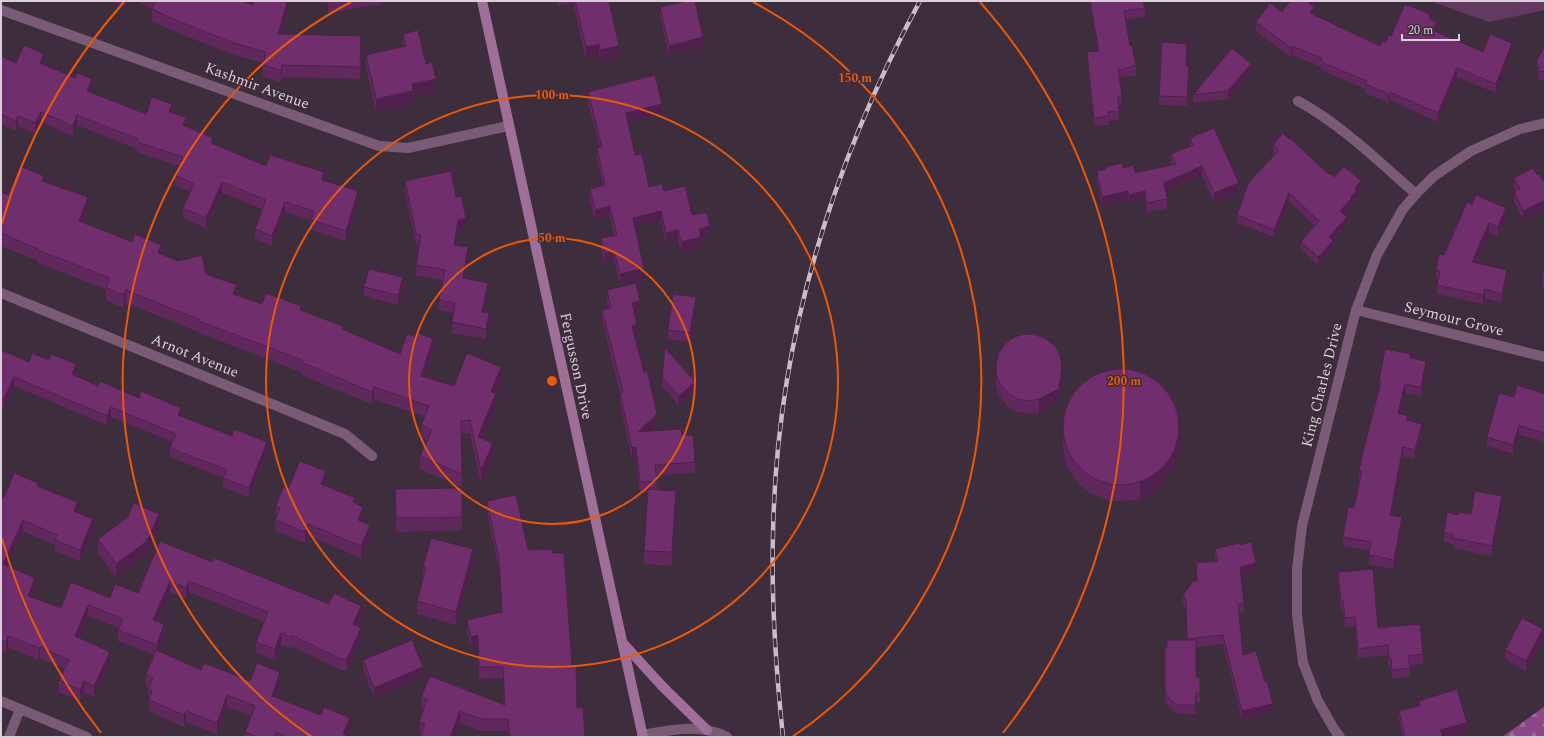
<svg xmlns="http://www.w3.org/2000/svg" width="1546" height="738" viewBox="0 0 1546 738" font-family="Spectral,serif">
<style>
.green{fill:#633960}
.forest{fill:url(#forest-firs)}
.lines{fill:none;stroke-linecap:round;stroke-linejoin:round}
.minor{stroke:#795b76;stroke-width:10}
.tertiary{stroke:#795b76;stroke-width:10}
.secondary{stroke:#9f6f9a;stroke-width:10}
.rail-casing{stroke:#c9bec8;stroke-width:4.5}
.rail{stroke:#3e2d3c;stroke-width:3;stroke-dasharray:9;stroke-linecap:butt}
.wall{fill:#61285e}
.shaded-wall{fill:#4f204c}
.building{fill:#712e6d;stroke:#4f204c}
.ring{fill:none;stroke:#e8590c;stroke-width:2}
.labels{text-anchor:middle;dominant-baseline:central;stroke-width:3;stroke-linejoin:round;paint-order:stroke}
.street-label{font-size:15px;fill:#dacfd9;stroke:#3e2d3c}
.centre{fill:#e8590c;stroke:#3e2d3c;stroke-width:2}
.ring-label{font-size:12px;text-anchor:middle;font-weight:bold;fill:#e8590c;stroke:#3e2d3c;stroke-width:3;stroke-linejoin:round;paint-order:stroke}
</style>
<defs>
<pattern id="forest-firs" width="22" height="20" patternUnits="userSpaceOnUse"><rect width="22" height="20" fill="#8b4787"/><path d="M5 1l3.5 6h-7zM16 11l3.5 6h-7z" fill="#a0699d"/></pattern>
</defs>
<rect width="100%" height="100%" fill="#3e2d3c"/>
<path class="green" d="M1430 1H1545V10L1489 22Z"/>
<path class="forest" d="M1545 706V737H1502Z"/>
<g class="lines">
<g class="minor">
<path d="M1 10 379 146 408 148 508 126"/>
<path d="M1298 101C1342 125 1378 161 1416 194"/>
<path d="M1 293 345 434 372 456"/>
<path d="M1356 310 1545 357"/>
<path d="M1 701 87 737"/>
<path d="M9 737 20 709"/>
<path d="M1340 737 1334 729 1318 701 1303 663 1297 615V569L1302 526 1356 310 1377 255 1403 209 1416 194 1434 176 1471 151 1520 129 1545 123"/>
</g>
<path class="tertiary" d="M642 735C670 730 700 723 727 737"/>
<g class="secondary">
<path d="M482 1 643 737"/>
<path d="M622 642 662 686 707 730"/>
</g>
<defs>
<path id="rail" d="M783 737C776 670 771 602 773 535 776 346 831 166 920 1"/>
</defs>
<use href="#rail" class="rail-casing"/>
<use href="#rail" class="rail"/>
</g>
<g class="wall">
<path d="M111 1H128L125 7Z"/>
<path d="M137 1H242L253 5 287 14 282 34 361 48 360 79 282 77 281 82 263 77V63L234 55 173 31 152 21V9Z"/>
<path d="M327 1H382V4L329 13Z"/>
<path d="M557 1H609L619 58 600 62 599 56 586 59 573 3 558 6Z"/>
<path d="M1089 1H1143L1145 8V17L1125 19 1130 46 1136 66V75L1119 78 1122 96V105H1118L1119 120 1109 121V125L1094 126 1087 61V52L1098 51Z"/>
<path d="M660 7 703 47 669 55 660 16Z"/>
<path d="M1282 12 1314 15 1380 46 1386 42 1391 36 1430 18 1437 32 1483 52H1512L1496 93 1457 77 1438 122 1390 100 1389 103 1365 93V89L1321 70V67L1292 55 1291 57 1256 31V22Z"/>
<path d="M403 34 426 64 436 92 413 97V104L376 112 366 68V55L403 47Z"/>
<path d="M1545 46V80L1539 81 1537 69V60Z"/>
<path d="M1187 53 1186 66 1189 75 1187 106 1159 105V96Z"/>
<path d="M1 56 16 63 44 64V65L92 89 91 92 146 114 172 113 186 126 213 144 266 166 324 181 358 201 346 241 311 230V220L285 212 272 246 255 239V229L262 209 222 193 206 228 183 218V208L190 192 175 185V175L179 166 137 152V149L77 125 73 136 41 122 35 133 18 126 16 131 1 124Z"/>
<path d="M1251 72 1228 99 1193 103V95Z"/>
<path d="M588 92 662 114 628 122 635 155 649 187 664 191 692 215 710 236 701 239V248L681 252 678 240 666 243 661 221 635 227 644 279 620 284 614 261 605 263 601 248V238L614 235 610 216 595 220 590 199V189L603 185 597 158V148L600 147 588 103Z"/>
<path d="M1190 138 1239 192 1214 202 1202 175 1165 191 1167 199V208L1147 212 1145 200 1129 204 1128 201 1102 206 1097 181V171L1105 169V167L1123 168 1135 173 1172 165 1171 163V154L1190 146Z"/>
<path d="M1273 145 1334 177 1361 189 1357 193V198L1352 203V206L1344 215 1347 225 1333 241V249L1318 265 1301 249V242L1315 226 1289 201 1274 237 1237 223V215L1275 154 1273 153Z"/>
<path d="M1537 175 1543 181 1545 180V209L1523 220 1514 201V192L1516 191 1514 187V178Z"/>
<path d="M44 181 88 209 83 223 161 254 206 274 237 295 262 304 301 310 343 330 400 354 433 352 425 377 454 386 501 379 496 393V406L482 439 493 456 481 484 470 433 461 434 462 487 420 469V456L427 440 421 437V425L424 416 374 400 372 404 301 375V372L199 333V332L126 303 124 308 106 300V289L38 263V261L1 246V192L8 195Z"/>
<path d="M405 181 456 197 466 229 458 230 456 245 468 257 465 279 488 293 484 312 489 323 486 339 452 333V322L453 313 439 310V300L443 280 416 276V265L420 245H416L405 191Z"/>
<path d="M1472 205 1506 217 1498 236 1489 233 1476 263 1507 279 1502 303 1485 298 1483 304 1437 294V285L1438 279H1436V270Z"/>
<path d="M1545 264V288L1542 287V278Z"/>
<path d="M403 286 398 305 364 296V287Z"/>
<path d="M607 290 640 312 634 313 637 335 635 336 644 373 657 425 650 431 682 435 695 462V473L656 475 657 490 676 504 672 566 644 564V551L648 492 640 493 636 458 632 459 620 403V393L602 320V310L609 308 607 300Z"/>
<path d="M696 306 690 342 668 339V330Z"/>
<path d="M1 350 29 362 76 373 75 376 98 386 181 416 267 452 249 497 223 487V478L170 457V448L173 442 111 417 107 425 14 386 4 408 1 407Z"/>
<path d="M1411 358 1426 370 1421 396 1405 393 1400 414 1422 433 1415 459 1403 456 1391 515 1402 526 1394 569 1369 564V555L1370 551 1343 546V537L1354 508 1360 480H1359V471L1379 390V381Z"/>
<path d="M996 364 1062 379 1059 402 1039 413 1028 414 1017 412 1008 407 1001 398 996 388Z"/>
<path d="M662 377 695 391 679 406 662 386Z"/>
<path d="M1545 394V442L1519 435 1513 454 1487 446V437L1514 397Z"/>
<path d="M1063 426 1180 447 1176 465 1161 486 1150 495 1140 499 1124 501H1109L1092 494 1079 484 1070 472 1065 460 1063 443Z"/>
<path d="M326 483 325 486 355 503 363 518 362 522 370 536 361 558 308 535 305 543 275 531V520L276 518V506L288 489Z"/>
<path d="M38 486 77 513 93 531 80 561 55 551V545L23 531 7 566 35 589 32 597 61 608 110 598 138 593 212 562 361 617 357 626 361 639 347 670H341L291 646V648L281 645 275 660 256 653V642L264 622 189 592 186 599 170 592 157 622 164 636 158 651 201 670 250 681 280 684 275 697 350 729 347 736 349 737H245V732L251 716 227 707 217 734 186 722 184 727 149 711 148 689 149 687 146 686V674L154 655 118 641V630L119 628 88 616 79 637 110 663 94 697 84 692 80 701 59 692V680L64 669 40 658 39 660 8 647 6 653 1 651V497L4 498Z"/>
<path d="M462 488V530L396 532 395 489Z"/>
<path d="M487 501 528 550 552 553 572 666 577 708 585 737H509L508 731H481L460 723 421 734 419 733V722L423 709 421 708V697L504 705 503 678 479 679 478 646 471 648 467 632V620L502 612 499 570 487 512Z"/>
<path d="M1502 505 1492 556 1453 548V544L1444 542V533L1458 515 1471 514Z"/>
<path d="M159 528 147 554 116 577 98 553V539Z"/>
<path d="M1240 545 1256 572 1241 575 1244 603V612H1239L1243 655 1273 712 1242 720 1223 644 1196 647V677L1200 678V702H1196L1195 714H1177L1169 708 1165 700V647H1167L1187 640 1186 608 1183 604V595L1197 581 1196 563 1216 561 1215 558V549Z"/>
<path d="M473 562 456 625 417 614V601L423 577V567Z"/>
<path d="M1338 572 1378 628 1423 654V664L1410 665V677L1392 679 1391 667H1389L1388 655 1358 658 1355 626 1345 627 1343 610H1341L1338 581Z"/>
<path d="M1543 638 1526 671 1505 659V650Z"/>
<path d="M363 660 423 677 374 697 363 669Z"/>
<path d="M1419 701 1467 732 1448 737H1403L1399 720V711L1419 707Z"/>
</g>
<g class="shaded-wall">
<path d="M125 1H128L125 7Z"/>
<path d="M287 2V14L278 46V34Z"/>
<path d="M1314 7V16L1310 13Z"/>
<path d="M1437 23V32L1432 30Z"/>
<path d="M703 37V47L669 55V46Z"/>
<path d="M1512 43V52L1496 93V84Z"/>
<path d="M599 44V56L586 59V47Z"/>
<path d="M619 46V58L600 62V50Z"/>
<path d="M1292 46V55L1291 57V48Z"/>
<path d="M44 54V64L40 73V63Z"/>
<path d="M1251 64V72L1228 99V91Z"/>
<path d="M282 65V77L281 82V70Z"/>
<path d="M1457 68V77L1438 122V113Z"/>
<path d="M92 79V89L87 101V91Z"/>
<path d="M436 79V92L413 97V104L376 112V99L412 84Z"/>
<path d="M1390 92V100L1389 103V94Z"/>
<path d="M172 104V114L169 112Z"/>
<path d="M662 104V114L626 123V113Z"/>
<path d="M41 112V122L35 133V123Z"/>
<path d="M77 115V125L73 136V126Z"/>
<path d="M18 116V126L16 131V121Z"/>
<path d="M186 117V127L183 125Z"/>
<path d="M1202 166V175L1164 192V183Z"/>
<path d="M324 172V182L322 180Z"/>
<path d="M1361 181V189L1357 193V198L1352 203V206L1340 219V211L1351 197 1355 188Z"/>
<path d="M222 182V193L206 228V218Z"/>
<path d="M1239 183V192L1214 202V193Z"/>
<path d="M358 191V201L346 241V231Z"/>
<path d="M1128 191V201L1102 206V197Z"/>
<path d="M1145 191V200L1129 204V195Z"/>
<path d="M1289 193V201L1274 237V230Z"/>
<path d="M88 197V209L79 234V221Z"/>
<path d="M1545 200V209L1523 220V211Z"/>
<path d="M285 202V212L272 246V236Z"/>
<path d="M610 206V216L595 220V210Z"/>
<path d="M1506 208V217L1498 236V227Z"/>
<path d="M661 211V221L633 228V218Z"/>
<path d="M1347 217V225L1329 245V237Z"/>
<path d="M466 218V229L458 230 454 255V245L458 220Z"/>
<path d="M1489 223V233L1472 271V262Z"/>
<path d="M710 226V236L701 239V248L681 252V242L699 229Z"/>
<path d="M678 230V240L666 243V233Z"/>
<path d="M1333 241V249L1318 265V257Z"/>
<path d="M161 245V257L158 253Z"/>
<path d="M468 247V257L463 289V278Z"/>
<path d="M614 251V261L605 263V253Z"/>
<path d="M644 268V279L620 284V274Z"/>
<path d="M1507 270V279L1502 303V294Z"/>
<path d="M403 277V286L398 305V295Z"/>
<path d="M488 283V293L482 322V312Z"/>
<path d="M237 285V297L233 294Z"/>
<path d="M1485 289V298L1483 304V295Z"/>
<path d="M126 290V303L124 308V295Z"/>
<path d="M696 297V306L690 342V333Z"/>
<path d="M640 301V312L632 314V303Z"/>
<path d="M489 313V323L486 339V329Z"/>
<path d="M637 325V335L632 336V326Z"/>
<path d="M433 339V352L421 388V376Z"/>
<path d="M1426 361V370L1421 396V387Z"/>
<path d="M76 364V373L72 383V374Z"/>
<path d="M1062 366V379L1059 402 1039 413V399Z"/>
<path d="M501 367V379L496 393V406L478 449V437L491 392Z"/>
<path d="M14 377V386L4 408V399Z"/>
<path d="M695 382V391L679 406V396Z"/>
<path d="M1405 384V393L1398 422V413Z"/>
<path d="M374 387V400L372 404V392Z"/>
<path d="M111 407V417L107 425V416Z"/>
<path d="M181 408V417L178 415Z"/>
<path d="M657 414V425L638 442V432Z"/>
<path d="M1422 424V433L1415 459V450Z"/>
<path d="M1519 426V435L1513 454V445Z"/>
<path d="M1180 430V447L1176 465 1161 486 1150 495 1140 499V482Z"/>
<path d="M267 442V452L249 497V488Z"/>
<path d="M493 443V456L481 484V471Z"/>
<path d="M636 447V458L632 459V448Z"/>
<path d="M1403 447V456L1390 524V515Z"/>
<path d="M326 471V483L321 495V484Z"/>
<path d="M676 491V504L672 566V552Z"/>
<path d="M1502 496V505L1492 556V546Z"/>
<path d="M77 502V513L74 511Z"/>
<path d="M363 507V518L358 531V520Z"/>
<path d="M159 514V528L147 554 116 577V564Z"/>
<path d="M1402 517V526L1394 569V560Z"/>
<path d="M93 519V531L80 561V550Z"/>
<path d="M23 520V531L3 575V564Z"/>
<path d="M308 524V535L305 543V532Z"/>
<path d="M370 525V536L361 558V546Z"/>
<path d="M473 549V562L456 625V612Z"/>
<path d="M1256 563V572L1240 576V567Z"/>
<path d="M35 578V589L28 607V596Z"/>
<path d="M170 581V592L153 631V620Z"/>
<path d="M189 581V592L186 599V588Z"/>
<path d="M88 605V616L75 647V636Z"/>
<path d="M361 606V617L353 635V624Z"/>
<path d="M164 624V636L157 656V645Z"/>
<path d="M361 628V639L347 670V659Z"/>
<path d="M1543 629V638L1526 671V661Z"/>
<path d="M281 633V645L275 660V649Z"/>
<path d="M478 635V646L471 648V637Z"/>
<path d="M8 636V647L6 653V642Z"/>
<path d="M40 647V658L39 660V648Z"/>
<path d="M110 652V663L94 697V686Z"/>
<path d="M423 667V677L374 697V688Z"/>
<path d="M280 672V684L272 707V696Z"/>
<path d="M84 681V692L80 701V690Z"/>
<path d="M227 695V707L217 734V723Z"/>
<path d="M1273 704V712L1242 720V711Z"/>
<path d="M186 711V722L184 727V715Z"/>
<path d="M460 711V723L454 737H450Z"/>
<path d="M350 718V729L347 737 343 734Z"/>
<path d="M1467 723V732L1448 737H1440V730Z"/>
</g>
<g class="building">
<path d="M156 1H242L253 5 254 1H284L287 2 278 34 361 36 360 67 282 65 281 70 263 65 266 52 234 43 173 19 152 9Z"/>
<path d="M575 1H609L619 46 600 50 599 44 586 47Z"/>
<path d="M688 1H695L703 37 669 46 660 7Z"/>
<path d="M1090 1H1143L1145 8 1124 11 1130 46 1132 45 1136 66 1118 70 1122 96H1118L1119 111 1108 112 1109 116 1094 118 1087 52 1099 51Z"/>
<path d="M1290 1H1306L1314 7 1310 13 1380 46 1382 41 1386 42 1389 35 1391 36 1405 4 1430 14 1429 18 1437 23 1432 30 1483 52 1490 34 1512 43 1496 84 1457 68 1438 113 1390 92 1389 94 1365 84 1367 81 1321 62 1322 58 1292 46 1291 48 1256 22 1270 3 1282 12Z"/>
<path d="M418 30 426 64 432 62 436 79 412 84 413 91 376 99 366 55 406 46 403 34Z"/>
<path d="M1162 42 1187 44 1186 66H1189L1187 97 1159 96Z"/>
<path d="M24 45 44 54 40 63 75 78 77 73 92 79 87 91 146 114 152 97 172 104 169 112 186 117 183 125 213 138 211 143 266 166 270 155 324 172 322 180 358 191 346 231 311 220 314 211 285 202 272 236 255 229 266 200 222 182 206 218 183 208 194 184 175 175 183 157 137 142 138 139 77 115 73 126 41 112 35 123 18 116 16 121 1 114V56L16 63Z"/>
<path d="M1545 46V71L1539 72 1537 60Z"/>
<path d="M1232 48 1251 64 1228 91 1193 95Z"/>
<path d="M655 75 662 104 626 113 635 155 642 154 649 187 662 184 664 191 685 186 692 215 707 212 710 226 699 229 701 237 681 242 678 230 666 233 661 211 633 218 644 268 620 274 614 251 605 253 601 238 617 235 610 206 595 210 590 189 605 185 597 148 602 147 588 92Z"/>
<path d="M1214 128 1239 183 1214 193 1202 166 1164 183 1167 199 1147 203 1145 191 1129 195 1128 191 1102 197 1097 171 1106 169 1105 167 1122 163 1123 168 1133 165 1135 173 1176 164 1171 154 1193 145 1190 138Z"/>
<path d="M1283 133 1289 139 1290 138 1328 174 1329 173 1334 177 1344 166 1361 181 1355 188 1357 190 1351 197 1352 198 1340 211 1347 217 1329 237 1333 241 1318 257 1301 242 1319 221 1289 193 1274 230 1237 215 1249 182 1279 150 1273 145Z"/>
<path d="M20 166 44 176 42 181 88 197 79 221 132 242 135 234 161 245 158 253 178 261 202 255 206 274 237 285 233 294 262 304 266 293 301 306 300 310 343 326 342 329 400 354 407 334 416 337 418 333 433 339 421 376 454 386 467 353 501 367 491 392 496 393 478 437 493 443 481 471 470 420 461 421 462 474 420 456 432 430 421 425 429 406 374 387 372 392 301 362 302 360 199 321 200 320 126 290 124 295 106 288 110 278 38 250V249L1 233V192L8 195Z"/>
<path d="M1533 168 1537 175 1539 174 1543 181 1545 180V200L1523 211 1514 192 1520 189 1514 178Z"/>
<path d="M451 171 456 197 461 196 466 218 458 220 454 245 468 247 463 278 488 283 482 312 489 313 486 329 452 322 455 303 439 300 445 270 416 265 421 235 416 234 405 181Z"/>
<path d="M1476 195 1506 208 1498 227 1489 223 1472 262 1507 270 1502 294 1485 289 1483 295 1437 285 1440 271 1436 270 1439 254 1444 255 1467 202 1472 205Z"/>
<path d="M1545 264V278H1542Z"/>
<path d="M369 269 403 277 398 295 364 287Z"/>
<path d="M636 283 640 301 632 303 637 325 632 326 644 373 647 370 657 414 638 432 681 429 682 435H693L695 462 655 465 657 481 640 482 636 447 632 448 620 393 623 392 602 310 611 308 607 290Z"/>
<path d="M673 294 696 297 690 333 668 330Z"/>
<path d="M1025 334 1036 335 1046 339 1055 346 1060 355 1062 366 1059 389 1039 399 1028 401 1017 399 1008 393 1001 385 996 375V364L999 353 1005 344 1014 337Z"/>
<path d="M665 348 695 382 679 396 662 377Z"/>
<path d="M1385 349 1411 354 1410 358 1426 361 1421 387 1405 384 1398 413 1408 416 1406 420 1422 424 1415 450 1403 447 1390 515 1402 517 1394 560 1369 555 1371 542 1343 537 1348 507 1354 508 1362 471H1359L1363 452 1381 382 1379 381Z"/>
<path d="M1 350 29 362 32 353 49 360 51 354 76 364 72 374 98 386 100 381 139 398 141 391 181 408 178 415 232 436 234 429 267 442 249 488 223 478 227 470 170 448 176 434 111 407 107 416 14 377 4 399 1 398Z"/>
<circle cx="1121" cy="427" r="58"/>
<path d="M1517 385 1545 394V433L1519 426 1513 445 1487 437 1499 393 1514 397Z"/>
<path d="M300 461 326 471 321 484 355 498 353 502 363 507 358 520 370 525 361 546 308 524 305 532 275 520 280 508 276 506 283 487 288 489Z"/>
<path d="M14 473 38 483 37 486 77 502 74 511 93 519 80 550 55 540 57 535 23 520 3 564 35 578 28 596 61 608 71 582 110 598 115 584 138 593 160 541 212 562 214 558 329 604 334 593 361 606 353 624 361 628 347 659H341L291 635V637L281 633 275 649 256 642 268 612 189 581 186 588 170 581 153 620 164 624 157 645 118 630 123 619 88 605 75 636 110 652 94 686 84 681 80 690 59 680 69 660 40 647 39 648 8 636 6 642 1 640V497L4 498Z"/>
<path d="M462 488V517L396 518 395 489Z"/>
<path d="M648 489 676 491 672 552 644 551Z"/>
<path d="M1475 491 1502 496 1492 546 1453 538 1454 535 1444 533 1447 512 1458 515 1459 512 1471 514Z"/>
<path d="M516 495 528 550 552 549V553H564L572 666 576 665 577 708 583 707 585 737H510L508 719H481L460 711 450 737H420L425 724 419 722 427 699 421 697 430 676 505 705 503 667H479L478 635 471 637 467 620 502 612 499 559 487 501Z"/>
<path d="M134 503 159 514 147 541 116 564 98 539 127 518Z"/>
<path d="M431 538 473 549 456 612 417 601 426 568 423 567Z"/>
<path d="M1251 542 1256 563 1240 567 1244 603 1238 604 1243 655 1256 651 1265 682 1267 681 1273 704 1242 711 1223 635 1187 639 1186 600 1183 595 1193 581H1197L1196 563 1218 561 1215 549 1239 543 1240 545Z"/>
<path d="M1373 569 1378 628 1420 624 1423 654 1408 656 1410 668 1392 670 1391 658H1389L1388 645 1358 649 1355 617 1345 618 1343 601H1341L1338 572Z"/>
<path d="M1522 618 1543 629 1526 661 1505 650Z"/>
<path d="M412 640 423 667 374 688 363 660Z"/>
<path d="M1167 640H1196V677L1200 678V693H1196L1195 705H1177L1169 699 1165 691V647H1167Z"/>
<path d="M156 650 201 670 204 663 250 681 257 663 280 672 272 696 321 715 324 707 350 718 343 734 349 737H287L276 732 274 737H257L245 732 255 706 227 695 217 723 186 711 184 715 149 700 152 691 148 689 153 678 146 674Z"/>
<path d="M1457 689 1467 723 1440 730 1443 737H1405L1399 711 1420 706 1419 701Z"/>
</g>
<g class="ring">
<circle cx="552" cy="381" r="143"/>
<circle cx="552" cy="381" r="286"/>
<path d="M312 737A429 429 0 0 1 351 2M753 2A429 429 0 0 1 792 737"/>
<path d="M101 733A572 572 0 0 1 2 539M2 223A572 572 0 0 1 124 2M980 2A572 572 0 0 1 1003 733"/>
</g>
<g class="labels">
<g class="street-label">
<text transform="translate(257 86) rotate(20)">Kashmir Avenue</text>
<text transform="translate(1454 319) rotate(14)">Seymour Grove</text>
<text transform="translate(195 356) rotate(22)">Arnot Avenue</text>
<text transform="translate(576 366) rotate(78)">Fergusson Drive</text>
<text transform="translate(1322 385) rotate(-76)">King Charles Drive</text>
</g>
</g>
<circle cx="552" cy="381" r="6" class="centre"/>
<g class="ring-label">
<text x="855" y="82">150 m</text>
<text x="552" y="99">100 m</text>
<text x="552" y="242">50 m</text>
<text x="1124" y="385">200 m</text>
</g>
<rect width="1546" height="738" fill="none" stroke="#dacfd9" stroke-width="4"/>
<path d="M1402 34v6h57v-6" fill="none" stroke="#dacfd9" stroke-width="2"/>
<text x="1408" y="34" font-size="12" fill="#dacfd9" stroke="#3e2d3c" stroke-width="3" paint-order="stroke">20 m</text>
</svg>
